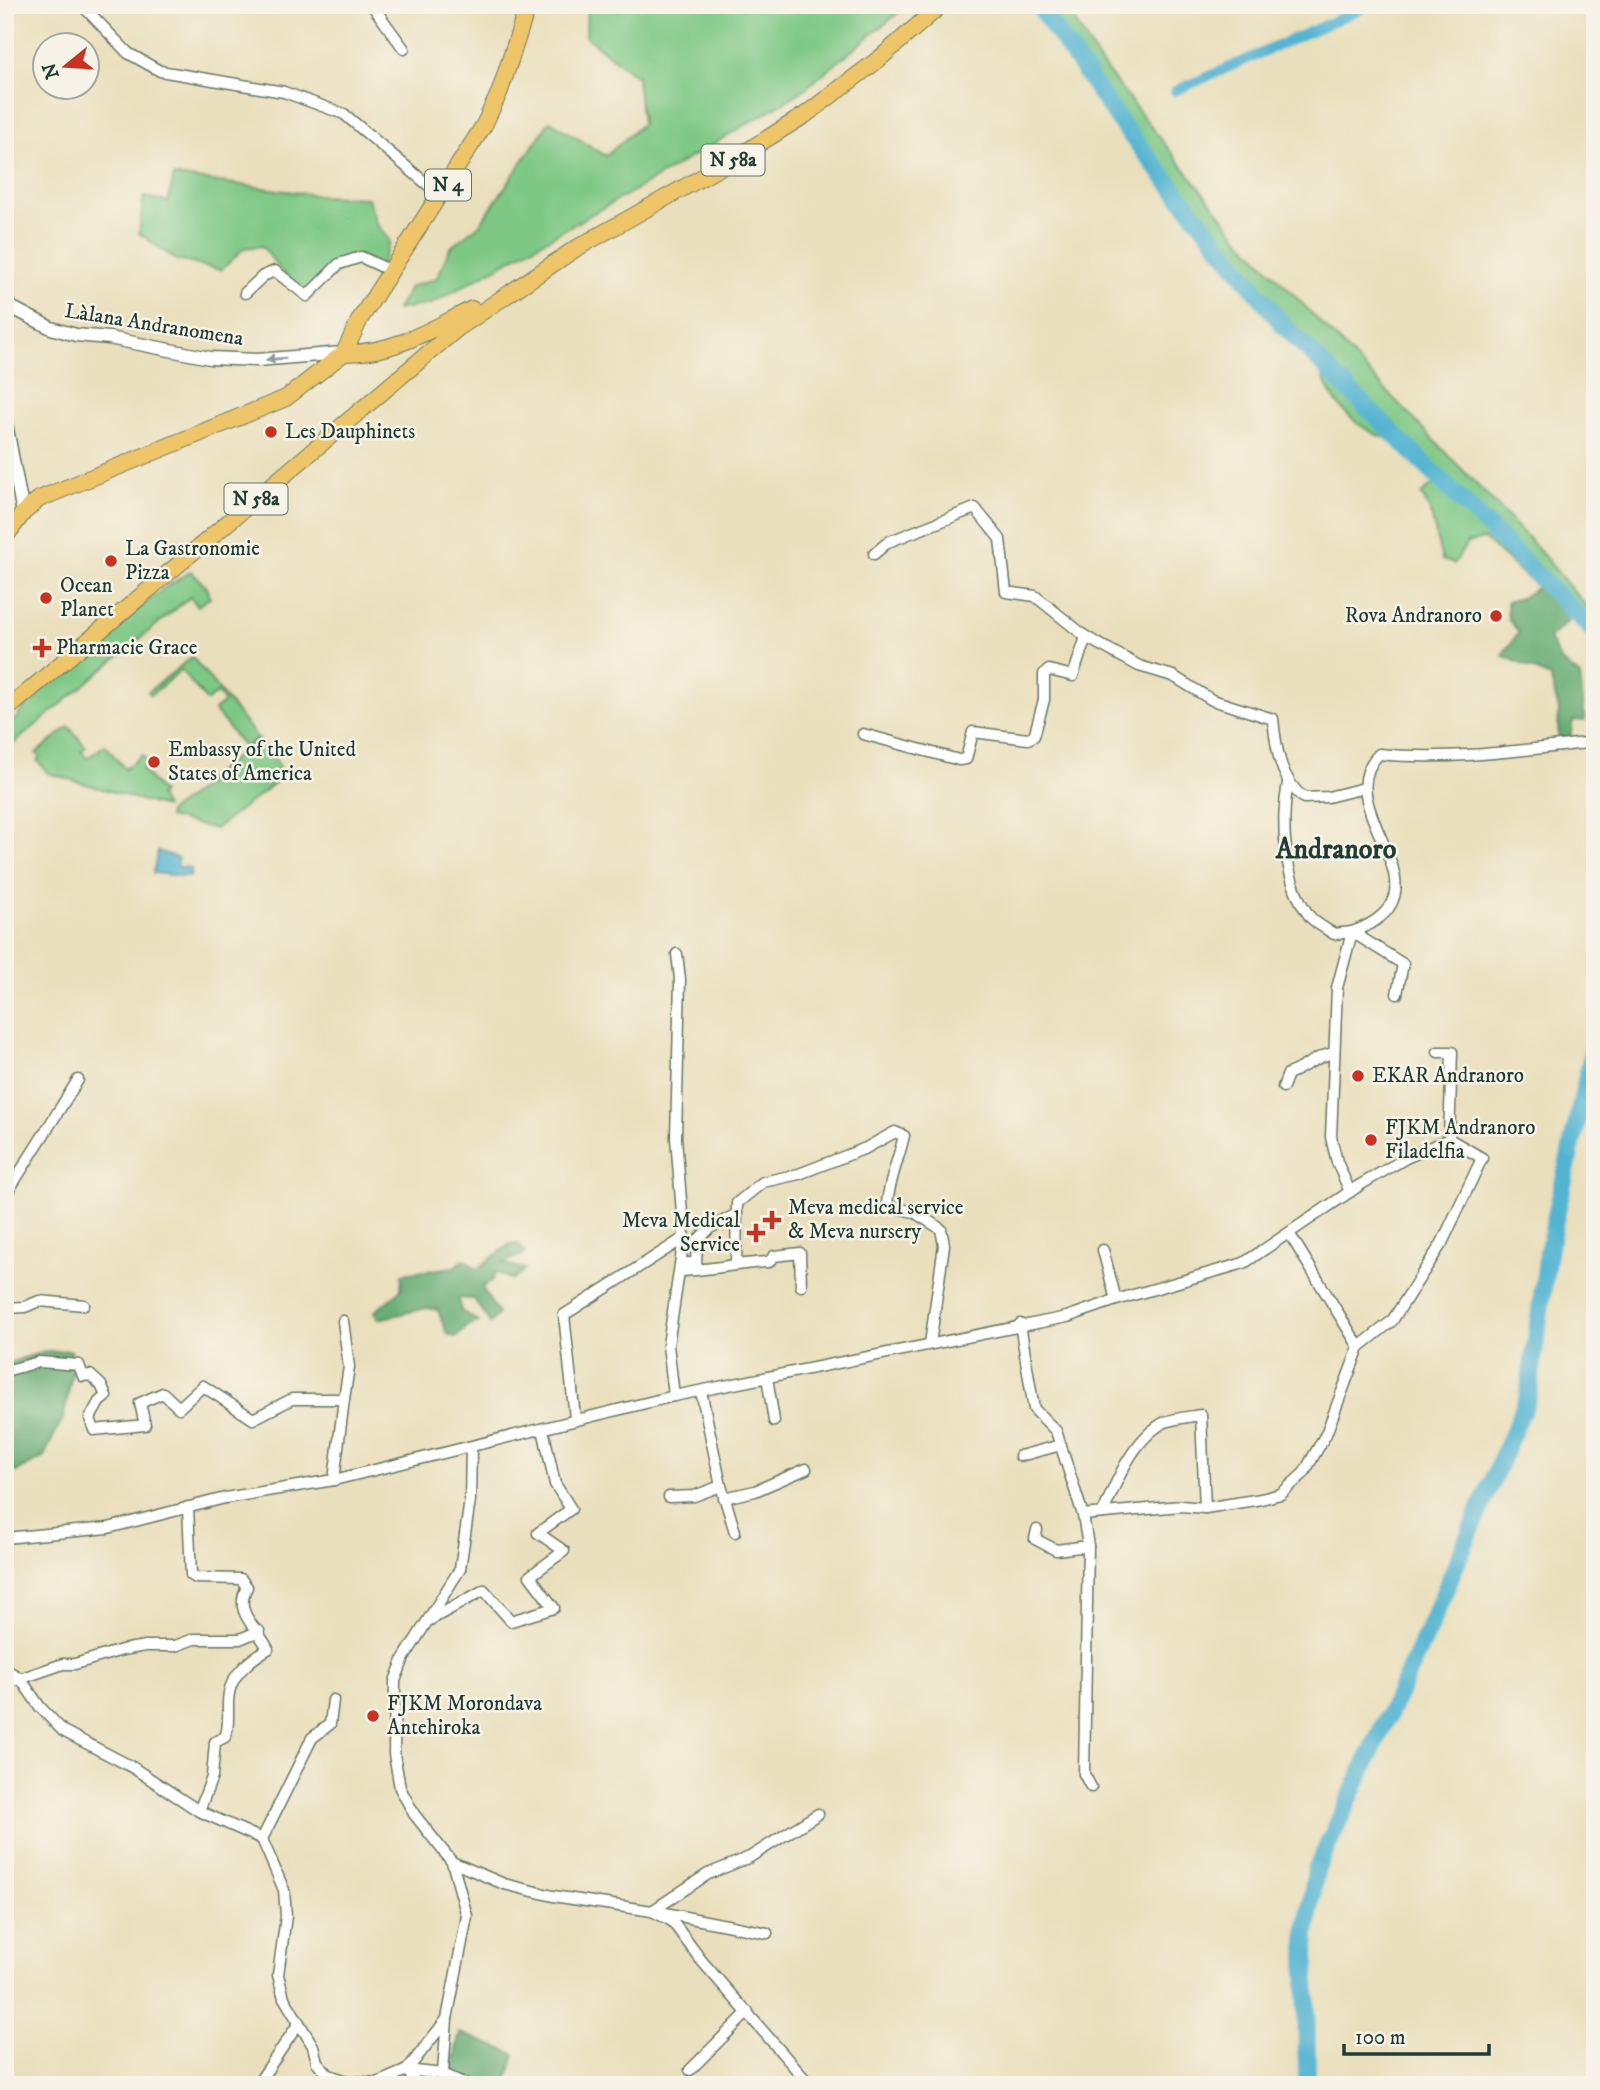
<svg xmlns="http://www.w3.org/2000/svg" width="1600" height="2090" viewBox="0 0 1600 2090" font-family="'IM FELL DW Pica',serif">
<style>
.green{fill:#7ec885;stroke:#4e825c;stroke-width:2}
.forest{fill:#66ac72;stroke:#427453;stroke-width:2}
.water{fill:#53b4d2;stroke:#397883;stroke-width:2}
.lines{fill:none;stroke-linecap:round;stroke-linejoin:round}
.canal{stroke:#53b4d2;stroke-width:10}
.river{stroke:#53b4d2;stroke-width:18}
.minor-casing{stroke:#667664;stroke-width:13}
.tertiary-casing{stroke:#667664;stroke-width:15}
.primary-casing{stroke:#667664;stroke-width:18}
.minor{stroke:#fff;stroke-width:10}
.tertiary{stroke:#fff;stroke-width:12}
.primary{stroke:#eec569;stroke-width:16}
.oneway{fill:#8f9e9a}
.poi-dot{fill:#c8321e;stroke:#f7f3e8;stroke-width:2.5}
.labels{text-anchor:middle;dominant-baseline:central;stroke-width:5;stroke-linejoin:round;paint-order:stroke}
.shield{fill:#f7f3e8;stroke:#60746a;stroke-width:2}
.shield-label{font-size:19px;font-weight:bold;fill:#1f3d34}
.street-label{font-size:21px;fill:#1f3d34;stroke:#f7f3e8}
.poi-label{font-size:21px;fill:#1f3d34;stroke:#f7f3e8;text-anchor:start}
.district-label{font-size:28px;font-weight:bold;fill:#1f3d34;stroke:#f7f3e8}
</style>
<rect width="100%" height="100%" fill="#f7f3e8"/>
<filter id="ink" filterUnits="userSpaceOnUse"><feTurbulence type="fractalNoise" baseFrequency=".0143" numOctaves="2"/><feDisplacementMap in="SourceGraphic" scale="14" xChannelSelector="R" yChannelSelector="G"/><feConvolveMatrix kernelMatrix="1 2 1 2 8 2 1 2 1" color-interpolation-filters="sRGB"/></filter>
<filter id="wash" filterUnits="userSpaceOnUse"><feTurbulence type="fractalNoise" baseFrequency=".00686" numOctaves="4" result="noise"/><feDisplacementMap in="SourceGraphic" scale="28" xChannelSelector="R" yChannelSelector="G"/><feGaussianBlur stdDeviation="1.57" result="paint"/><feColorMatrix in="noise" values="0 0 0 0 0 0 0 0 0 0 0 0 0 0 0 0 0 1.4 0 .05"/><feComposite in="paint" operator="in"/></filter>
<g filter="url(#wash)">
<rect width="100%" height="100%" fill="#eadfbc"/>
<g class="green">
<path d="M587 5H908L801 92 644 185 431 304 397 310 410 287 437 278 450 248 480 224 550 121 606 156 642 124 637 77 586 37Z"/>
<path d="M1030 5H1065L1100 62 1241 240 1532 542 1595 616V646L1572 618 1484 539 1467 543 1454 564 1442 560 1430 510 1421 494 1435 483 1396 440C1364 436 1328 403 1322 371L1224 256Z"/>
<path d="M174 176 323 196 368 198 376 223 390 242 380 267 359 255 309 294 283 273 262 246 244 248 221 270 177 260 139 233 144 197 168 202Z"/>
<path d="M191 571 207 588 210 597 198 606 190 597 13 744 5 732 35 694 163 589Z"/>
<path d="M192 657 223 695 220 697 217 693 207 701 181 670 151 695 148 692Z"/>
<path d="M224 697 257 737 244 747 214 710 224 702 222 699Z"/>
<path d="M69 727 86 747 81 751 87 758 105 745 125 769 142 755 149 763 142 769 162 793 159 796 165 807 48 773 37 760 40 757 36 753Z"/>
<path d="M258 739C269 752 286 765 276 782L215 829 168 817 169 812 207 784 206 781Z"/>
</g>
<g class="forest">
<path d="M1538 587 1572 618 1549 638 1560 660 1580 676 1585 721 1573 720 1570 738 1558 739 1559 710 1550 677 1502 655 1519 632 1508 619 1507 602 1523 597Z"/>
<path d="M510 1244H518L525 1253 503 1263 525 1269 513 1280 495 1272 492 1281 482 1288 498 1314 490 1323 474 1299 458 1298 461 1311 479 1322 469 1325 456 1337 447 1334 438 1310 427 1308 378 1319 374 1312 401 1290 402 1274 454 1267 464 1259 477 1269Z"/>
<path d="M71 1350 73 1368 64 1416 43 1458 13 1473 5 1468V1364L39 1353Z"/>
<path d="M460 2033 515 2054 506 2085H474L450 2074Z"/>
</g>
<path class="water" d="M158 851 178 858V867L191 868 190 877 153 873Z"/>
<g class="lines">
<path class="canal" d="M1175 91 1370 5"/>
<g class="river">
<path d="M1038 5 1121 123 1284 326 1595 632"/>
<path d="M1307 2085 1306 1934 1316 1870 1428 1630 1528 1397 1548 1252 1595 1040"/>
</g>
</g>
</g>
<g filter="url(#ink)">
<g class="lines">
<defs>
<g id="minor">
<path d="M82 5 128 53 160 71 284 92 344 114 441 196"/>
<path d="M372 5 404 49"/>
<path d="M245 293 263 276 275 271 307 296 339 264 361 257 391 271"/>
<path d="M874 554 888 542 975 508 1000 539 1006 592 1035 596 1086 637 1139 666 1173 676 1212 700 1273 719C1276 748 1280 780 1304 798L1328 797 1364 788"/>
<path d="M863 734 959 760 966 759 973 732 1028 739 1034 736 1044 700V674L1049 670 1073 676 1086 637"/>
<path d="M1288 783C1280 824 1284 884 1311 918 1317 924 1326 929 1334 934L1352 932 1403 964 1397 994"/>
<path d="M1283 1087 1288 1074C1305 1068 1315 1056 1334 1053"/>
<path d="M1350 1192 1337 1162 1331 1137 1337 988 1352 932C1461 893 1324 809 1379 754 1450 761 1523 750 1595 742"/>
<path d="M5 1196 78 1080"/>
<path d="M1289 1233 1359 1347"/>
<path d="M1103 1250 1116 1300"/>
<path d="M736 1263 737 1203 763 1182 799 1174 866 1148 895 1132 904 1136C899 1157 887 1188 887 1206L914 1212 941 1229 944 1245 930 1344"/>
<path d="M684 1266 688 1263 696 1264 697 1241 710 1228 737 1214"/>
<path d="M680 1271C710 1270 739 1263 769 1262L774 1256 800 1253 801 1286"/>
<path d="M5 1308 25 1307 39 1301 84 1305"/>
<path d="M1020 1324 1034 1409 1056 1431 1083 1515 1088 1546 1084 1774 1091 1787"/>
<path d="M5 1371 39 1362 79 1365 83 1376 90 1375 101 1385 106 1396 99 1402 90 1418 94 1430 145 1425 140 1403 163 1393 179 1408 203 1386 253 1419 292 1399H344L349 1367 343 1321"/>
<path d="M767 1377 774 1421"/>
<path d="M701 1391 721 1486 735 1532"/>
<path d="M674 1396 668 1345 684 1238 676 1138 680 979 677 954"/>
<path d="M575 1418 564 1315 684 1238"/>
<path d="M1020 1456 1061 1445"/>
<path d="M334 1480 344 1399"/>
<path d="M669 1497 694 1496 721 1486"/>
<path d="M724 1498 755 1491 806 1469"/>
<path d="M188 1507 191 1575 196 1578 241 1579 247 1587C233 1614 257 1626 268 1649 252 1658 232 1674 229 1693 226 1708 231 1723 225 1737L215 1742 212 1777 199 1811"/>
<path d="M1103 1513C1116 1482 1132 1441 1163 1423 1174 1418 1189 1417 1201 1415L1205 1508"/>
<path d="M1083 1515 1181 1506 1205 1508 1261 1499 1281 1494 1304 1473 1326 1434 1359 1347 1392 1321 1442 1243 1482 1158 1449 1139"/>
<path d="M1037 1530 1035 1539 1056 1550 1088 1546"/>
<path d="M5 1538 108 1528 225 1498 334 1480 674 1396 1067 1317 1116 1300 1244 1263 1360 1185 1406 1158 1449 1139 1452 1052H1438"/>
<path d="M430 1620 484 1590 511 1621 554 1608 530 1576 564 1551 538 1533 571 1509 555 1484 543 1429"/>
<path d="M5 1669 20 1678 40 1707 63 1731 132 1767 199 1811 262 1839 284 1890 286 1916 278 1975 284 1998 313 2046 317 2062 329 2075 347 2081 377 2083 407 2070 443 2074 468 2085"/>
<path d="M5 1684 63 1664H75L122 1650 145 1646H175L194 1639H240L259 1631"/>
<path d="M262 1839 312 1738 330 1724 333 1700"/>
<path d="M452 1862 504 1884 553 1896 652 1911 672 1921 701 1960 810 2085"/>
<path d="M652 1911 708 1874 750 1857 818 1814"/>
<path d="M665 1913 767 1933"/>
<path d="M407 2070 447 2019"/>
<path d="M407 2070 417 2085"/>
<path d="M690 2070 748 2012"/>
<path d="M257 2085 299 2023"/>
<path d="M442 2085 447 2019 467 1916 452 1862 414 1814 400 1788 394 1754 395 1681 404 1658 460 1569 470 1500 471 1447"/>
</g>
<g id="tertiary">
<path d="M5 304 51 328 76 335 109 338 210 358 257 360 343 353"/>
<path d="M5 418 23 513"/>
</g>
<g id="primary">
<path d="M344 353C391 354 431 330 472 309"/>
<path d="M5 537 23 513 39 499 286 398 344 353 360 319 484 125 500 91 528 5"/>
<path d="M5 711 458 328 575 249 731 161 805 115 879 59 941 5"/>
</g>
</defs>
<use href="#minor" class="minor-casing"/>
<use href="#tertiary" class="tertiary-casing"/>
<use href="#primary" class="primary-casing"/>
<use href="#minor" class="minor"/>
<use href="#tertiary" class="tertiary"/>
<use href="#primary" class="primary"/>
</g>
<defs><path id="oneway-solid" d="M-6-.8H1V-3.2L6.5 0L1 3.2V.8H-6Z" transform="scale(1.75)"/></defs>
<use class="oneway" href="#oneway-solid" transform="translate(276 359) rotate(175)"/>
</g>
<g class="poi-dot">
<circle cx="271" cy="432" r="7"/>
<circle cx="111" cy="561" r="7"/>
<circle cx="46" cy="598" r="7"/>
<circle cx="1496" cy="616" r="7"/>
<path d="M38.5 637.5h7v7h7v7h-7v7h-7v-7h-7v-7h7z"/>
<circle cx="154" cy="762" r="7"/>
<circle cx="1358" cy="1076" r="7"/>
<circle cx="1371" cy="1140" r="7"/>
<path d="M768.5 1209.5h7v7h7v7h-7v7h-7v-7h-7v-7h7z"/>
<path d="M752.5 1222.5h7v7h7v7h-7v7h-7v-7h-7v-7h7z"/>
<circle cx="373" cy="1716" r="7"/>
</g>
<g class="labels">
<g class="shield">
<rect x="701.5" y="144.5" width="63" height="31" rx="5"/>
<rect x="425" y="169.5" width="46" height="31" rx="5"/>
<rect x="224.5" y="483.5" width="63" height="31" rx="5"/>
</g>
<g class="shield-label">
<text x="733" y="160">N 58a</text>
<text x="448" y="185">N 4</text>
<text x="256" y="499">N 58a</text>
</g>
<g class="street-label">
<text transform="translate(154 325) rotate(9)">Làlana Andranomena</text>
</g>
<g class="poi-label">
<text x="285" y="432">Les Dauphinets</text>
<text x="125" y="549">La Gastronomie<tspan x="125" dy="24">Pizza</tspan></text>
<text x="60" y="586">Ocean<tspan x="60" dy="24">Planet</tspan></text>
<text x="1482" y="616" text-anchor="end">Rova Andranoro</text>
<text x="56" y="648">Pharmacie Grace</text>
<text x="168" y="750">Embassy of the United<tspan x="168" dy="24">States of America</tspan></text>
<text x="1372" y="1076">EKAR Andranoro</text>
<text x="1385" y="1128">FJKM Andranoro<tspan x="1385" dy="24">Filadelfia</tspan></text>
<text x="788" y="1208">Meva medical service<tspan x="788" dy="24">&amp; Meva nursery</tspan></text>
<text x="740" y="1221" text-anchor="end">Meva Medical<tspan x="740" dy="24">Service</tspan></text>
<text x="387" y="1704">FJKM Morondava<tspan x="387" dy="24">Antehiroka</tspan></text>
</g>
<g class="district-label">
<text x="1336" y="849">Andranoro</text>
</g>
</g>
<rect width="1600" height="2090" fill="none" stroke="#f7f3e8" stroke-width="28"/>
<g transform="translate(66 66) rotate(252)"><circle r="33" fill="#f7f3e8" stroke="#a1aaa0" stroke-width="2"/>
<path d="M0-5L12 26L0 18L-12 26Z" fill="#c8321e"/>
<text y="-10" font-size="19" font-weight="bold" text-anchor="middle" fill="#1f3d34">N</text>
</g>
<path d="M1344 2044v10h145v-10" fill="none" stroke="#1f3d34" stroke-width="3.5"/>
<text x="1355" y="2044" font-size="21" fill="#1f3d34" stroke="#f7f3e8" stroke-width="5" paint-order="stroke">100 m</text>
</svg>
